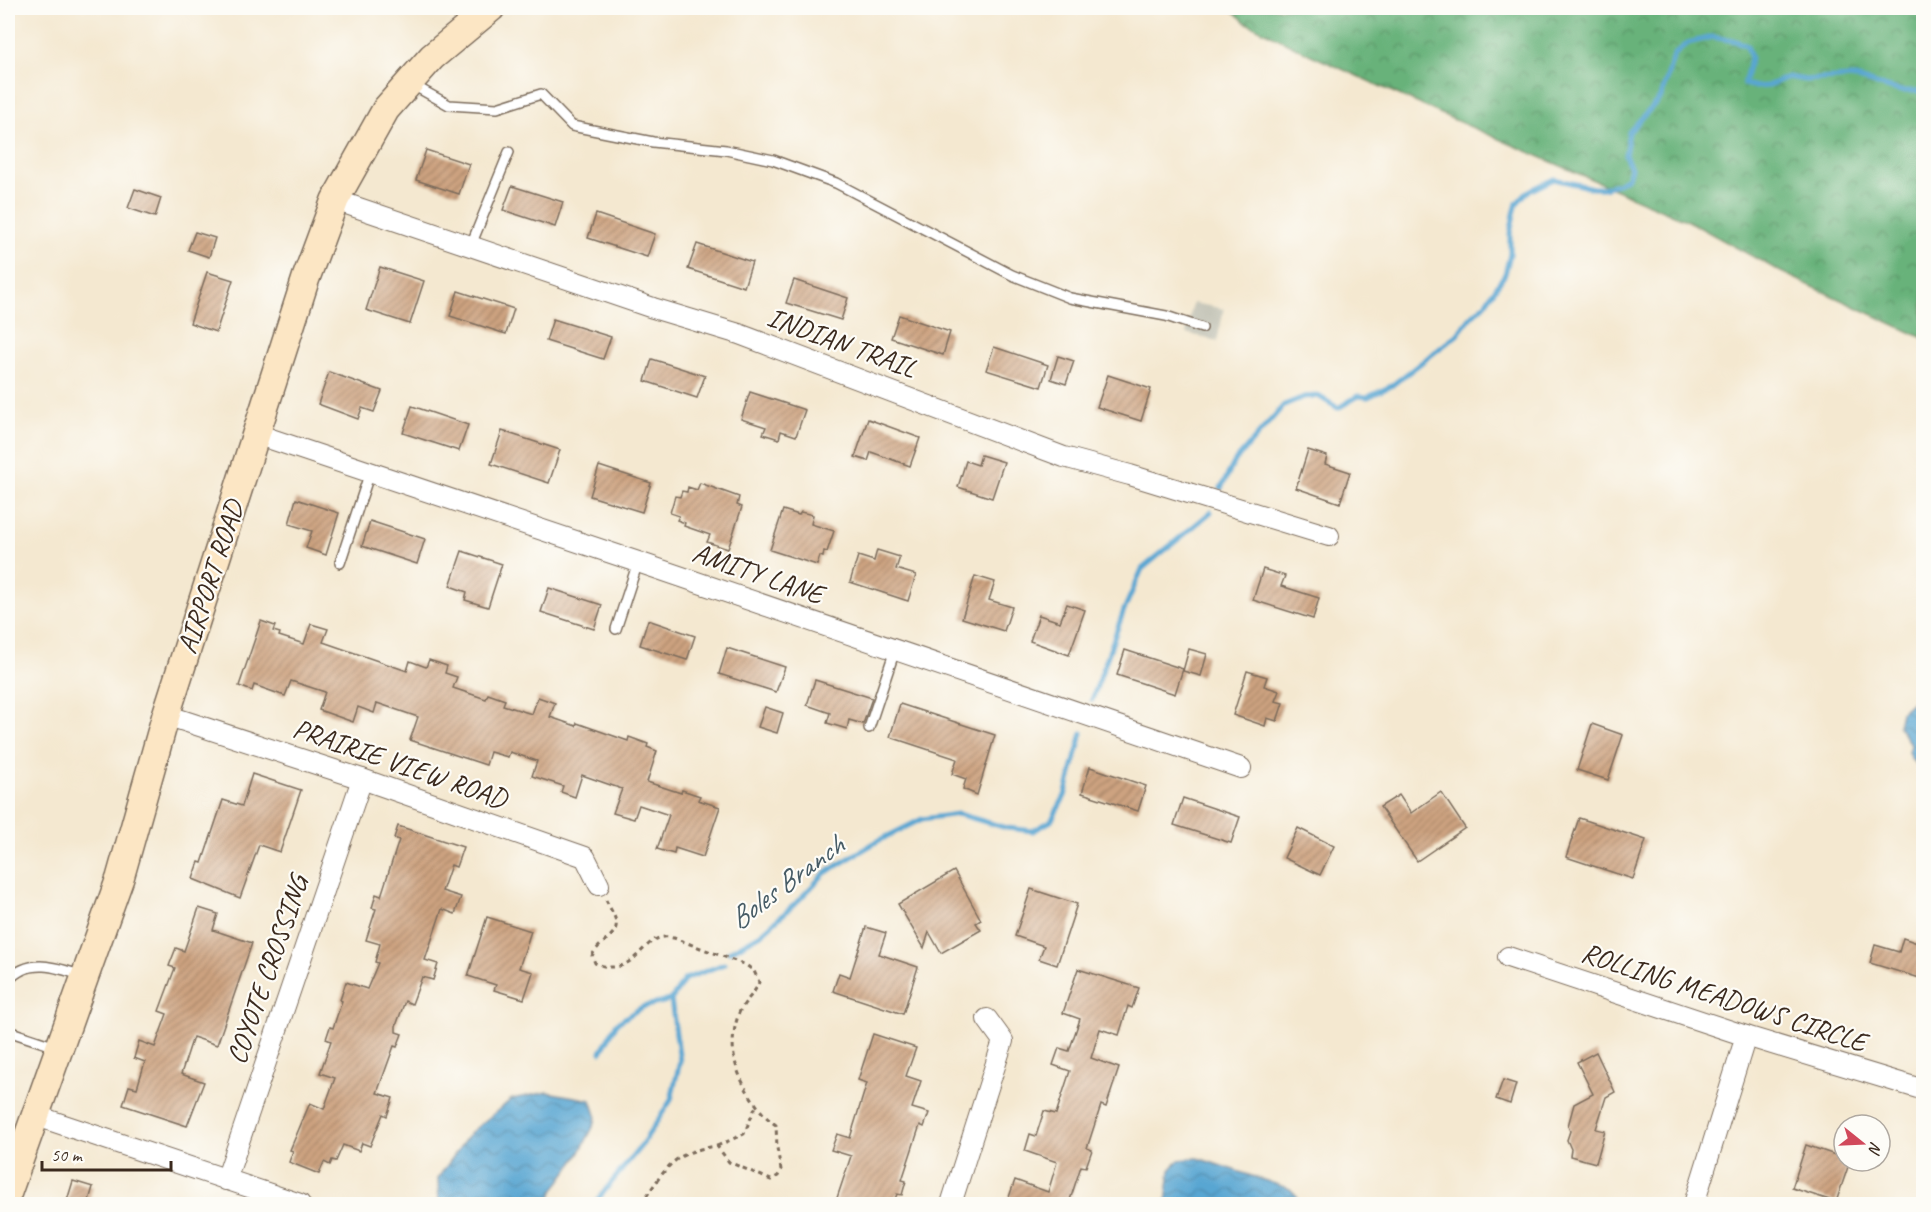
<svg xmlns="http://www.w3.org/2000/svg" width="1931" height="1212" viewBox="0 0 1931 1212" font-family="Caveat,sans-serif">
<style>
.industrial{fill:#c5c5b8}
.forest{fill:url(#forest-crowns);stroke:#526e4c;stroke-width:1.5}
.water{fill:url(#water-waves);stroke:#4a6878;stroke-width:1.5}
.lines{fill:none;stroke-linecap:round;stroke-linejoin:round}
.stream{stroke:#59a6d2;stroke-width:5}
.building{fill:url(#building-hatch)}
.lane-casing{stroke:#7c6c5c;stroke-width:12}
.street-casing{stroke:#7c6c5c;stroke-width:22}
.secondary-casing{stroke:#7c6c5c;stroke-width:30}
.path{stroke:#7c6c5c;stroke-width:3;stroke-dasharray:4.5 4.5;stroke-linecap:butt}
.lane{stroke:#fff;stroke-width:9}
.street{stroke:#fff;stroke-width:20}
.secondary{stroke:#fce6c4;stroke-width:27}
.labels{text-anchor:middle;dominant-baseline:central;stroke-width:4.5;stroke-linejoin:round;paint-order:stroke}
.street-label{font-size:28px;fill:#3b2a1e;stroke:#fdfcf7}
.water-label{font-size:30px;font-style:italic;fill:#475c66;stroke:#fdfcf7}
</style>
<defs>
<pattern id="forest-crowns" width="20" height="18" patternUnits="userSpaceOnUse" patternTransform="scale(1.5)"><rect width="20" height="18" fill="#68b27a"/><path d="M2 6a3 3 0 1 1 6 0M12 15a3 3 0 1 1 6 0" fill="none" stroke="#579163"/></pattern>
<pattern id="water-waves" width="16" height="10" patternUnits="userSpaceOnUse" patternTransform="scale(1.5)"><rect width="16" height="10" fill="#59a6d2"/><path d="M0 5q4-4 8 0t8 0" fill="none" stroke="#4b87aa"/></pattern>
<pattern id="building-hatch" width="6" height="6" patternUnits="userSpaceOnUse" patternTransform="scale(1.5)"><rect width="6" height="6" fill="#cda380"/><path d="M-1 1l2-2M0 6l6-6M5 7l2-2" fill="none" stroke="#a88568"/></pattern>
</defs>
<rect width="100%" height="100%" fill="#fdfcf7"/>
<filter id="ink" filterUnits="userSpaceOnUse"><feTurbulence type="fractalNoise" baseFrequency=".0167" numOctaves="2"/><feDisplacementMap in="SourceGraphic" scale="12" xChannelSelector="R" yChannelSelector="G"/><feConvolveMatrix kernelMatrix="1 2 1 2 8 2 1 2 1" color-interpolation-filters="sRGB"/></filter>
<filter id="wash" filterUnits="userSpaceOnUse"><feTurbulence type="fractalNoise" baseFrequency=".008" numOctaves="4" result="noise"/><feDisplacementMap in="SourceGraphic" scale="24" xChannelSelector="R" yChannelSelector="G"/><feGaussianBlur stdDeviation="1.35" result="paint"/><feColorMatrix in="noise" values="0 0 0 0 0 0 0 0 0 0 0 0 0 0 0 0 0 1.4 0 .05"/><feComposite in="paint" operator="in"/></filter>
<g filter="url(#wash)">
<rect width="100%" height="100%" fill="#f4e8d0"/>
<path class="industrial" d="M1193 303 1224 309 1217 341 1186 333Z"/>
<path class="forest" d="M1230 8H1923V338L1781 272 1688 221 1448 117 1311 55 1245 22Z"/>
<g class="water">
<path d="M1919 696H1923V771L1911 759 1908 752 1911 745 1898 726 1901 712Z"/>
<path d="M547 1092 591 1100 596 1115 595 1123 579 1154 553 1191 549 1204H439L438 1178 470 1133 512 1099Z"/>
<path d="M1198 1158 1290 1189 1297 1196 1298 1204H1166L1170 1170 1179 1160Z"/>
</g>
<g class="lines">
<g class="stream">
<path d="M1221 488 1235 461 1284 405 1304 397 1318 396 1338 408 1358 396 1368 397 1391 386 1457 335 1471 317 1485 304 1505 274 1510 254V234L1514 214 1517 203 1527 192 1554 179 1593 188H1603L1617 184 1628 177 1631 168 1625 155 1629 132 1661 97 1674 55 1688 43 1712 37 1736 41 1747 46 1751 58 1744 84 1756 87 1767 86 1788 77 1805 80 1851 77 1901 91H1924"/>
<path d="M1092 700 1124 610 1142 569 1211 512"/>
<path d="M729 952 761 934 795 904 825 873 876 842 922 819 958 814 1007 828 1033 831 1051 821 1065 796 1082 733"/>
<path d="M601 1052 617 1023 642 1007 671 1000"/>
<path d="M594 1204 641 1146 671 1100 680 1061 671 1000 685 979 724 964"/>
</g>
</g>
<g id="blocks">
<g class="building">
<path d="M426 150 469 164 459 194 416 180Z"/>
<path d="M512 186 563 202 555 227 503 210Z"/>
<path d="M135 189 161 198 155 217 128 208Z"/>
<path d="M596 214 655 234 647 257 588 238Z"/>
<path d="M195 232 215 238 209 257 188 250Z"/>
<path d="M697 244 752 262 744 287 688 269Z"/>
<path d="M380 267 424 281 410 324 366 310Z"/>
<path d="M207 272 233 280 216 332 190 323Z"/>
<path d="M794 280 848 298 841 320 786 303Z"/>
<path d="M458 291 514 309 506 334 450 316Z"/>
<path d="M899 315 950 332 943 355 891 338Z"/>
<path d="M553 319 611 337 603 359 546 341Z"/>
<path d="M994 347 1048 365 1041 387 986 370Z"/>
<path d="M1058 356 1074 361 1066 384 1051 379Z"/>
<path d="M652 359 705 376 697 398 645 381Z"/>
<path d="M329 372 382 391 374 412 362 408 358 419 318 404Z"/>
<path d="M1108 375 1151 389 1141 421 1097 407Z"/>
<path d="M750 392 805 410 796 436 781 431 779 439 763 434 766 427 741 419Z"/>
<path d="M412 406 468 425 459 451 403 433Z"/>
<path d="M868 419 920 438 910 466 871 452 868 461 855 457Z"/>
<path d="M502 431 560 450 549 483 491 464Z"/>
<path d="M1308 450 1327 456 1325 464 1350 472 1340 503 1296 488Z"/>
<path d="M981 455 1004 462 992 498 958 487 966 461 978 465Z"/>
<path d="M599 466 651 483 642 512 590 496Z"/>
<path d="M700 483 739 497 737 505 742 507 728 549 707 542 710 535 684 526 685 523 677 520 679 516 670 513 675 496 680 497 682 491 687 492 688 487 697 490Z"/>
<path d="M296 499 339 513 326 555 306 548 312 531 289 524Z"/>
<path d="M783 510 799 515 801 512 813 515 811 524 834 531 827 552 824 551 823 557 820 556 817 565 770 550Z"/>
<path d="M370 521 425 539 417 564 362 546Z"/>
<path d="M877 550 900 557 896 569 916 575 908 601 850 582 858 556 874 561Z"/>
<path d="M462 551 502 564 488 607 465 600 467 592 450 586Z"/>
<path d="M1263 569 1285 576 1281 586 1319 598 1313 619 1253 600Z"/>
<path d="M975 576 995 582 989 600 1012 607 1004 631 962 618Z"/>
<path d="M549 588 602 605 594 629 541 612Z"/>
<path d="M1067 604 1085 610 1069 655 1030 641 1039 615 1060 622Z"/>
<path d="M648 620 695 636 687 660 640 645Z"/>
<path d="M261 621 275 626 273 631 280 633 279 636 304 644 311 624 328 629 323 642 407 671 410 661 426 667 429 660 447 666 445 673 457 677 453 688 486 699 488 694 505 700 503 705 532 714 538 697 555 703 550 717 576 726 577 723 628 741 629 737 648 744 647 747 657 751 647 782 681 793 682 790 700 796 698 800 720 807 703 857 675 848 674 854 657 849 669 815 639 805 634 819 613 813 622 789 582 775 575 797 561 792 563 786 532 776 537 761 510 752 508 757 490 752 486 765 410 740 418 717 377 703 374 713 358 707 353 722 319 710 325 692 291 681 285 696 254 685 252 691 239 686Z"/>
<path d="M727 648 785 667 776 692 719 674Z"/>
<path d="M1189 649 1207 654 1201 676 1183 671Z"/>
<path d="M1125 650 1183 669 1175 694 1117 675Z"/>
<path d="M1247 671 1267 677 1264 686 1279 691 1275 701 1283 703 1277 721 1267 718 1265 726 1233 715Z"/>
<path d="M815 680 872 698 863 724 849 720 847 729 827 723 830 713 807 705Z"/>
<path d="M900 704 995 735 977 795 963 789 966 779 952 774 957 759 890 737Z"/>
<path d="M765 707 783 713 777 733 758 727Z"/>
<path d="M1592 724 1623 735 1608 780 1577 770Z"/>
<path d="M1090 767 1146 786 1138 811 1082 793Z"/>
<path d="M252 774 301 790 280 852 259 845 240 898 193 879 199 862 202 863 223 800 242 806Z"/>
<path d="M1441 792 1465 828 1417 861 1380 807 1399 795 1411 813Z"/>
<path d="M1183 798 1240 817 1231 843 1174 825Z"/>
<path d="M1579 818 1646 840 1633 879 1566 857Z"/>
<path d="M398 826 463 847 456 867 451 865 442 891 461 897 455 914 442 909 425 960 438 964 433 980 422 977 412 1004 405 1001 396 1026V1032L402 1034 397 1047 394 1046 377 1093 393 1098 387 1116 383 1114 370 1146 362 1143 359 1151 343 1145 336 1161 332 1160 330 1165 324 1162 319 1174 289 1162 293 1151 290 1150 310 1103 324 1109 335 1078 320 1073 331 1041 326 1039 330 1027 333 1028 342 1001 340 1000 346 982 367 989 378 963 375 962 380 944 366 940 376 909 372 908 376 894 381 896 399 840 394 838Z"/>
<path d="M1298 828 1334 846 1320 875 1284 858Z"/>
<path d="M954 871 981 920 976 923 981 930 941 953 929 932 924 948 898 904Z"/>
<path d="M1031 889 1077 904 1057 965 1039 959 1044 946 1015 936Z"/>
<path d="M199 908 218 914 213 930 252 943 217 1045 193 1037 181 1074 204 1082 187 1126 123 1105 129 1086 137 1088 145 1062 134 1058 139 1041 155 1047 167 1014 159 1011 175 968 169 966 176 948 184 951Z"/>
<path d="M487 917 531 931 519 968 533 972 524 999 494 990 496 985 468 976Z"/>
<path d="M866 927 886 933 879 954 918 967 903 1014 833 991 839 973 850 977Z"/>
<path d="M1903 938 1923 945V979L1870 963 1875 945 1899 952Z"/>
<path d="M1078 969 1139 988 1132 1008 1128 1006 1119 1035 1100 1029 1091 1058 1119 1068 1106 1107 1101 1105 1087 1148 1092 1150 1086 1167 1081 1166 1070 1200 1078 1203V1204H1021L1008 1200 1015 1180 1048 1192 1057 1162 1025 1151 1030 1134 1036 1136 1044 1111 1056 1114 1070 1071 1053 1065 1059 1048 1069 1051 1080 1019 1063 1013Z"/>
<path d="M873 1034 916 1048 906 1076 921 1081 912 1108 929 1113 924 1127 920 1125 902 1180 906 1181 902 1195 897 1194 893 1204H835L851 1156 831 1150 837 1134 850 1138 867 1083 858 1080Z"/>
<path d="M1596 1052 1615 1092 1606 1097 1596 1129 1605 1131 1596 1163 1570 1156 1571 1149 1567 1140 1570 1131 1568 1126 1574 1104 1593 1094 1577 1062Z"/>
<path d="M1503 1080 1516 1084 1510 1104 1496 1099Z"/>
<path d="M1806 1145 1844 1158V1161H1850L1836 1202 1792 1188Z"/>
<path d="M73 1181 93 1187 88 1204H66Z"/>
</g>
</g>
</g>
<g filter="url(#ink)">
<use href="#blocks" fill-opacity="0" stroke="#7c6c5c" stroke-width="1.5"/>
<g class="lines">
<defs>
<g id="lane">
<path d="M411 84 449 105 497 108 541 94 572 126 653 142 726 150 773 160 836 183 1012 275 1070 298 1166 316 1202 328"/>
<path d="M471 245 509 152"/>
<path d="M340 563 370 472"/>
<path d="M616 629 638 562"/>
<path d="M869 728 895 650"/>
<path d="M8 981C28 957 57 967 83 976"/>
<path d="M8 1031 56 1047"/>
</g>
<g id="street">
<path d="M335 200 653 308 739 334 1064 457 1130 475 1329 536"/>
<path d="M256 434 638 562 1241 768"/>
<path d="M166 715 362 779 585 857 599 885"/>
<path d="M1508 957 1746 1036 1924 1090"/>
<path d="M34 1115 300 1204"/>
<path d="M226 1180 362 779"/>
<path d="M951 1204 1003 1041 987 1019"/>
<path d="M1694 1204 1746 1036"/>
</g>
<path id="secondary" d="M8 1192 120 878 166 715 306 278 335 200 386 109 432 57 491 8"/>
</defs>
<use href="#lane" class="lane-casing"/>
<use href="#street" class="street-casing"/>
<use href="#secondary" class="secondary-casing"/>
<g class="path">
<path d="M606 900C609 907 615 915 616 922 619 936 597 943 592 956L595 963C634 980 640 939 664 937 667 936 671 938 674 938L746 965 754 971 759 982C755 994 744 1001 739 1013 728 1044 733 1067 749 1094 758 1107 763 1116 776 1125L777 1148 781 1170 778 1176 771 1180 729 1162 717 1146C671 1152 666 1169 641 1204"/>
<path d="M717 1146 744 1134 756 1106"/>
</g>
<use href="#lane" class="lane"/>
<use href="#street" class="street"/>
<use href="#secondary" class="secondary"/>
</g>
</g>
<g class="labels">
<g class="street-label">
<text transform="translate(842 342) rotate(20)">INDIAN TRAIL</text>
<text transform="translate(758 573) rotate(19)">AMITY LANE</text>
<text transform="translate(210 577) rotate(-72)">AIRPORT ROAD</text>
<text transform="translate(400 763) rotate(19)">PRAIRIE VIEW ROAD</text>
<text transform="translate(267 970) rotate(-71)">COYOTE CROSSING</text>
<text transform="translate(1724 997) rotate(18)">ROLLING MEADOWS CIRCLE</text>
</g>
<g class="water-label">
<text transform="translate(786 882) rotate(-37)">Boles Branch</text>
</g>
</g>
<rect width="1931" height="1212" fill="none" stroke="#fdfcf7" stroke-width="30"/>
<g transform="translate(1862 1143) rotate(108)"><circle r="28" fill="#fdfcf7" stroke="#afa8a0" stroke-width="1.5"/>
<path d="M0-4.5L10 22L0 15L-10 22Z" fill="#d1495b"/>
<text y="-9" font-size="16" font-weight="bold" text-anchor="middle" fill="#3b2a1e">N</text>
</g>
<path d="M42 1161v9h129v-9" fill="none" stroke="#3b2a1e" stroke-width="3"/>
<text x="51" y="1161" font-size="18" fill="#3b2a1e" stroke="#fdfcf7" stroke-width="4.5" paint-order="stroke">50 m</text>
</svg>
